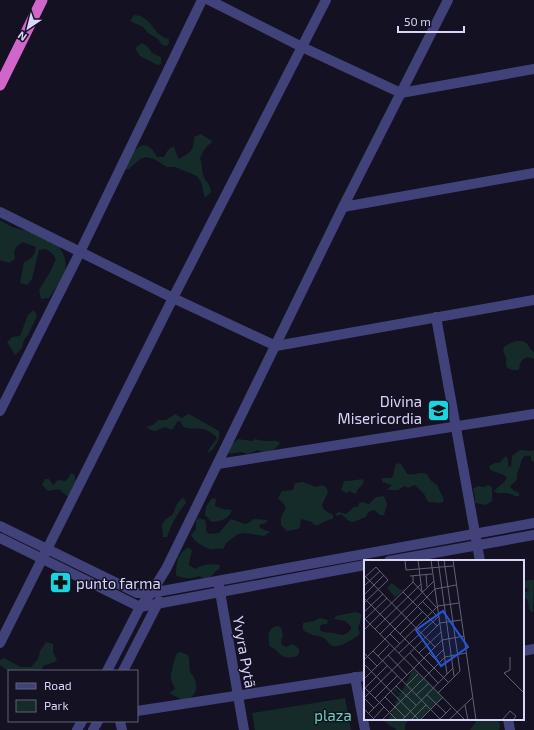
<svg xmlns="http://www.w3.org/2000/svg" width="534" height="730" viewBox="0 0 534 730" font-family="'Exo 2',sans-serif">
<style>
.green{fill:#152b29}
.lines{fill:none;stroke-linecap:round;stroke-linejoin:round}
.minor{stroke:#42427b;stroke-width:10}
.trunk{stroke:#d166ca;stroke-width:11}
.labels{text-anchor:middle;dominant-baseline:central;stroke-width:3;stroke-linejoin:round;paint-order:stroke}
.poi-label{font-size:15px;fill:#d9d6fa;stroke:#131122;text-anchor:end}
.street-label{font-size:15px;fill:#d9d6fa;stroke:#131122}
.park-label{font-size:15px;fill:#6bd1b4;stroke:#131122}
.inset-road{fill:none;stroke:#626078;stroke-width:1}
.view{fill:#2655da;fill-opacity:0.15;stroke:#2655da;stroke-width:2}
.inset-edge{fill:none;stroke:#d9d6fa;stroke-width:2}
</style>
<rect width="100%" height="100%" fill="#131122"/>
<g class="green">
<path d="M134 15C149 16 151 27 160 35 162 37 165 38 169 39V43L167 46 162 45 158 39 148 33 143 27 130 21Z"/>
<path d="M142 43 148 47 152 53 161 57V64L157 65 140 56 135 48Z"/>
<path d="M201 134 213 142C206 146 203 150 200 159 203 166 201 168 203 174 204 182 210 182 211 192L205 198 201 182 197 176 175 167H167L154 159 146 157 140 159 129 169 122 170C130 156 143 130 157 157H164L168 150 174 146 176 153 179 159C191 152 194 151 194 137Z"/>
<path d="M0 220C15 230 22 229 37 233 55 238 69 253 65 272 63 279 53 292 49 298L41 299 39 290 50 272 56 259 52 253 46 249 39 250 32 279 27 285 20 283 24 262C32 259 35 255 36 247L23 242C15 247 13 250 15 259L9 263 0 260Z"/>
<path d="M34 310 37 316 28 335 24 340 22 348 15 355 7 342 12 337 20 336 28 315Z"/>
<path d="M517 341C530 340 526 347 534 352V359C524 355 520 360 519 370 516 370 509 370 507 367 505 365 507 361 506 358 505 354 501 350 505 346 508 344 513 342 517 341Z"/>
<path d="M175 414 182 418 188 414 191 415 219 431C221 438 214 450 208 453L209 449 217 438C214 434 208 430 203 429 196 427 183 432 181 422L178 421 172 430 165 427C156 430 156 434 146 427L153 425 158 420H166Z"/>
<path d="M238 439 252 441 255 439C259 440 263 441 266 441 273 442 275 439 280 443 275 451 267 455 258 450L248 454 241 452 229 454 230 453H227L232 444Z"/>
<path d="M521 450 532 451 534 450V462L531 460V456C522 455 522 458 520 466 519 471 516 473 517 479L515 482 512 484 510 487 513 490 519 493V496H515L508 493H497L494 491 505 481 507 478 504 475 490 470 489 466 495 463H499L506 456 508 459V466L511 467 512 456 518 451Z"/>
<path d="M397 463 401 464 407 474C416 476 419 470 428 475 429 481 434 482 438 486 439 492 444 496 444 501L441 503 428 502 424 494 415 485 408 488 405 486 398 490H387L392 485 382 482V478H390L393 477 395 466Z"/>
<path d="M71 472V474H74L76 482 70 495 67 496 59 489 48 491 42 485 45 479H49L53 485 58 480 65 481 68 479Z"/>
<path d="M362 479 364 481 363 484 358 489 356 494 348 491V493H346L341 490 344 481C350 481 356 480 362 479Z"/>
<path d="M303 482 316 487 323 485C333 492 324 497 322 506L324 510 333 515V519L327 520H328L318 525H314L312 522 301 519 300 527 298 529 287 531 281 525V518L286 507 278 498 282 491 293 490 295 483Z"/>
<path d="M488 485 491 486 492 488V501L486 505 475 503V496L473 489 477 486 484 487Z"/>
<path d="M384 496 387 504 384 515H380L374 510C370 511 368 512 366 517L353 522 349 521 341 514 338 516 335 514 339 512 346 514 354 507H358L359 503 362 502 369 504 376 497Z"/>
<path d="M182 498 185 499 186 503C178 512 171 525 167 537H163L162 525 166 519 173 514 177 504Z"/>
<path d="M212 498 216 499 215 506 222 509 232 510C229 519 221 521 212 522L205 515 206 507Z"/>
<path d="M198 518 205 520 206 524V531L209 534 219 533 231 519 245 524 248 523 254 519 268 520 266 523 259 525 260 528 270 532 264 536 245 533 238 534 226 543 223 549C218 548 214 550 210 549 203 547 194 541 191 535L196 529V521Z"/>
<path d="M187 548H190L192 551 189 562V565L195 569C202 565 211 563 220 565L219 569C209 574 213 583 199 576 194 579 182 579 176 575 176 565 177 554 187 548Z"/>
<path d="M529 580H534L533 612 530 611 527 599 523 597V590L526 592 529 589 525 588 523 584 525 581Z"/>
<path d="M355 612 359 613 362 615 358 629 360 633C357 638 339 648 333 646 328 645 328 640 324 638 317 635 311 636 303 630V623L313 621 320 618 328 620 327 624H323L320 626V630L323 632C326 633 330 632 333 633 342 635 345 637 351 629V626L345 621 334 619 336 616Z"/>
<path d="M278 626 281 628 283 635 281 642 282 645 286 647 293 644 299 649V653L297 656C278 662 281 649 270 647 268 638 266 628 278 626Z"/>
<path d="M46 642 53 644V652L57 661 43 666 41 671 9 672 0 665V660L4 658 21 667H31L38 659 40 651Z"/>
<path d="M181 652 188 655C190 661 189 666 190 671 191 675 192 674 194 677 199 688 196 696 185 701L169 693 175 689C174 686 172 683 171 679 170 676 175 657 177 653Z"/>
<path d="M345 698 351 730H255L252 713Z"/>
<path d="M384 719H409L405 725V730H396L395 728 392 727 384 721Z"/>
<path d="M476 719H496C500 723 501 725 499 730H470L477 720Z"/>
</g>
<g class="lines">
<g class="minor">
<path d="M209 0 302 47 401 93 534 69"/>
<path d="M343 207 534 173"/>
<path d="M0 212 173 298 276 346 534 300"/>
<path d="M436 317 480 561"/>
<path d="M0 411 80 252 202 0"/>
<path d="M218 464 534 414"/>
<path d="M0 526 137 593H151L534 523"/>
<path d="M0 538 140 607 365 565"/>
<path d="M389 561 534 535"/>
<path d="M219 586 244 730"/>
<path d="M0 643 173 298 326 0"/>
<path d="M523 651 534 649"/>
<path d="M107 671 140 607 151 593 166 569 343 207 448 0"/>
<path d="M123 671 159 601"/>
<path d="M355 677 365 730"/>
<path d="M137 711 365 676"/>
<path d="M508 719 510 730"/>
<path d="M120 721 122 730"/>
<path d="M77 730 82 721"/>
<path d="M93 730 98 721"/>
</g>
<path class="trunk" d="M0 85 42 0"/>
</g>
<defs>
<symbol id="school-square" viewBox="-11 -11 22 22"><rect x="-9" y="-9" width="18" height="18" rx="4" fill="#1cd4e0" stroke="#131122"/><path d="M0-5L7-2L0 1L-7-2ZM-4 1L0 2.5L4 1V4Q0 6-4 4Z" fill="#111"/></symbol>
<symbol id="pharmacy-square" viewBox="-11 -11 22 22"><rect x="-9" y="-9" width="18" height="18" rx="4" fill="#1cd4e0" stroke="#131122"/><path d="M-2-6h4v4h4v4h-4v4h-4v-4h-4v-4h4Z" fill="#111"/></symbol>
</defs>
<g fill-rule="evenodd">
<use href="#school-square" x="426" y="398" width="25" height="25"/>
<use href="#pharmacy-square" x="48" y="570" width="25" height="25"/>
</g>
<g class="labels">
<g class="poi-label">
<text x="422" y="401">Divina<tspan x="422" dy="17">Misericordia</tspan></text>
<text x="76" y="583" text-anchor="start">punto farma</text>
</g>
<g class="street-label">
<text transform="translate(245 652) rotate(80)">Yvyra Pytã</text>
</g>
<g class="park-label">
<text x="333" y="715">plaza</text>
</g>
</g>
<g transform="translate(364 560)">
<rect width="160" height="160" fill="#131122"/>
<path d="M28 23 36 30 41 29 31 37 23 28ZM49 109 79 137 56 160H24L32 143 30 142 34 140 32 138 36 135 29 130 32 128 33 132 37 133Z" fill="#152b29"/>
<path class="inset-road" d="M41 0 42 10 89 6M54 0 58 32M67 0 71 29M74 0 90 116M89 0 112 160M0 15 71 87M62 15 63 27M46 16 68 14M0 18 12 7 24 20 0 43M49 22 72 47M0 26 16 11M71 29 92 25M71 29 83 114M39 32 73 66M0 35 20 15M0 38 84 122M58 41 73 56M0 52 19 34M0 58 101 160M1 59 23 38M11 69 57 24M0 70 49 22V16M16 74 70 21M26 74 36 84M36 74 58 52M9 91 77 160M0 93 13 106M35 93 75 56M46 93 74 123M55 93 77 72M65 93 75 103M24 95 43 115M14 96 25 85M146 97V110L140 113 160 133M70 99 80 89M0 100 71 29M0 104 55 160M0 119 74 46 95 43M43 125 54 114M32 126 52 145M0 127 33 160M1 128 23 106M74 133 96 111 80 0M52 135 65 123M63 135 82 153M21 137 41 157M0 138 76 63 97 60M0 138 10 148M11 138 33 116M101 145 104 160M0 149 11 160M5 153 78 80 100 76M10 158 20 147M76 159 87 148M18 160 81 97 102 93M38 160 89 108M47 160 62 145M56 160 79 137M85 160 108 138M138 160 146 151 152 156 149 160"/>
<path class="view" d="M79 51 104 87 77 106 52 70Z"/>
<rect width="160" height="160" class="inset-edge"/>
</g>
<rect x="8" y="670" width="130" height="52" fill="#131122" stroke="#626078"/>
<rect x="16" y="683" width="20" height="6" fill="#42427b" stroke="#626078"/>
<text x="44" y="690" font-size="12" fill="#d9d6fa">Road</text>
<rect x="16" y="700" width="20" height="12" fill="#152b29" stroke="#626078"/>
<text x="44" y="710" font-size="12" fill="#d9d6fa">Park</text>
<g transform="translate(28 28) rotate(215)" stroke="#131122" stroke-width="3" paint-order="stroke">
<path d="M0-3L7 15L0 10L-7 15Z" fill="#d9d6fa"/>
<text y="-6" font-size="11" font-weight="bold" text-anchor="middle" fill="#d9d6fa">N</text>
</g>
<path d="M398 26v6h66v-6" fill="none" stroke="#d9d6fa" stroke-width="2"/>
<text x="404" y="26" font-size="12" fill="#d9d6fa" stroke="#131122" stroke-width="3" paint-order="stroke">50 m</text>
</svg>
